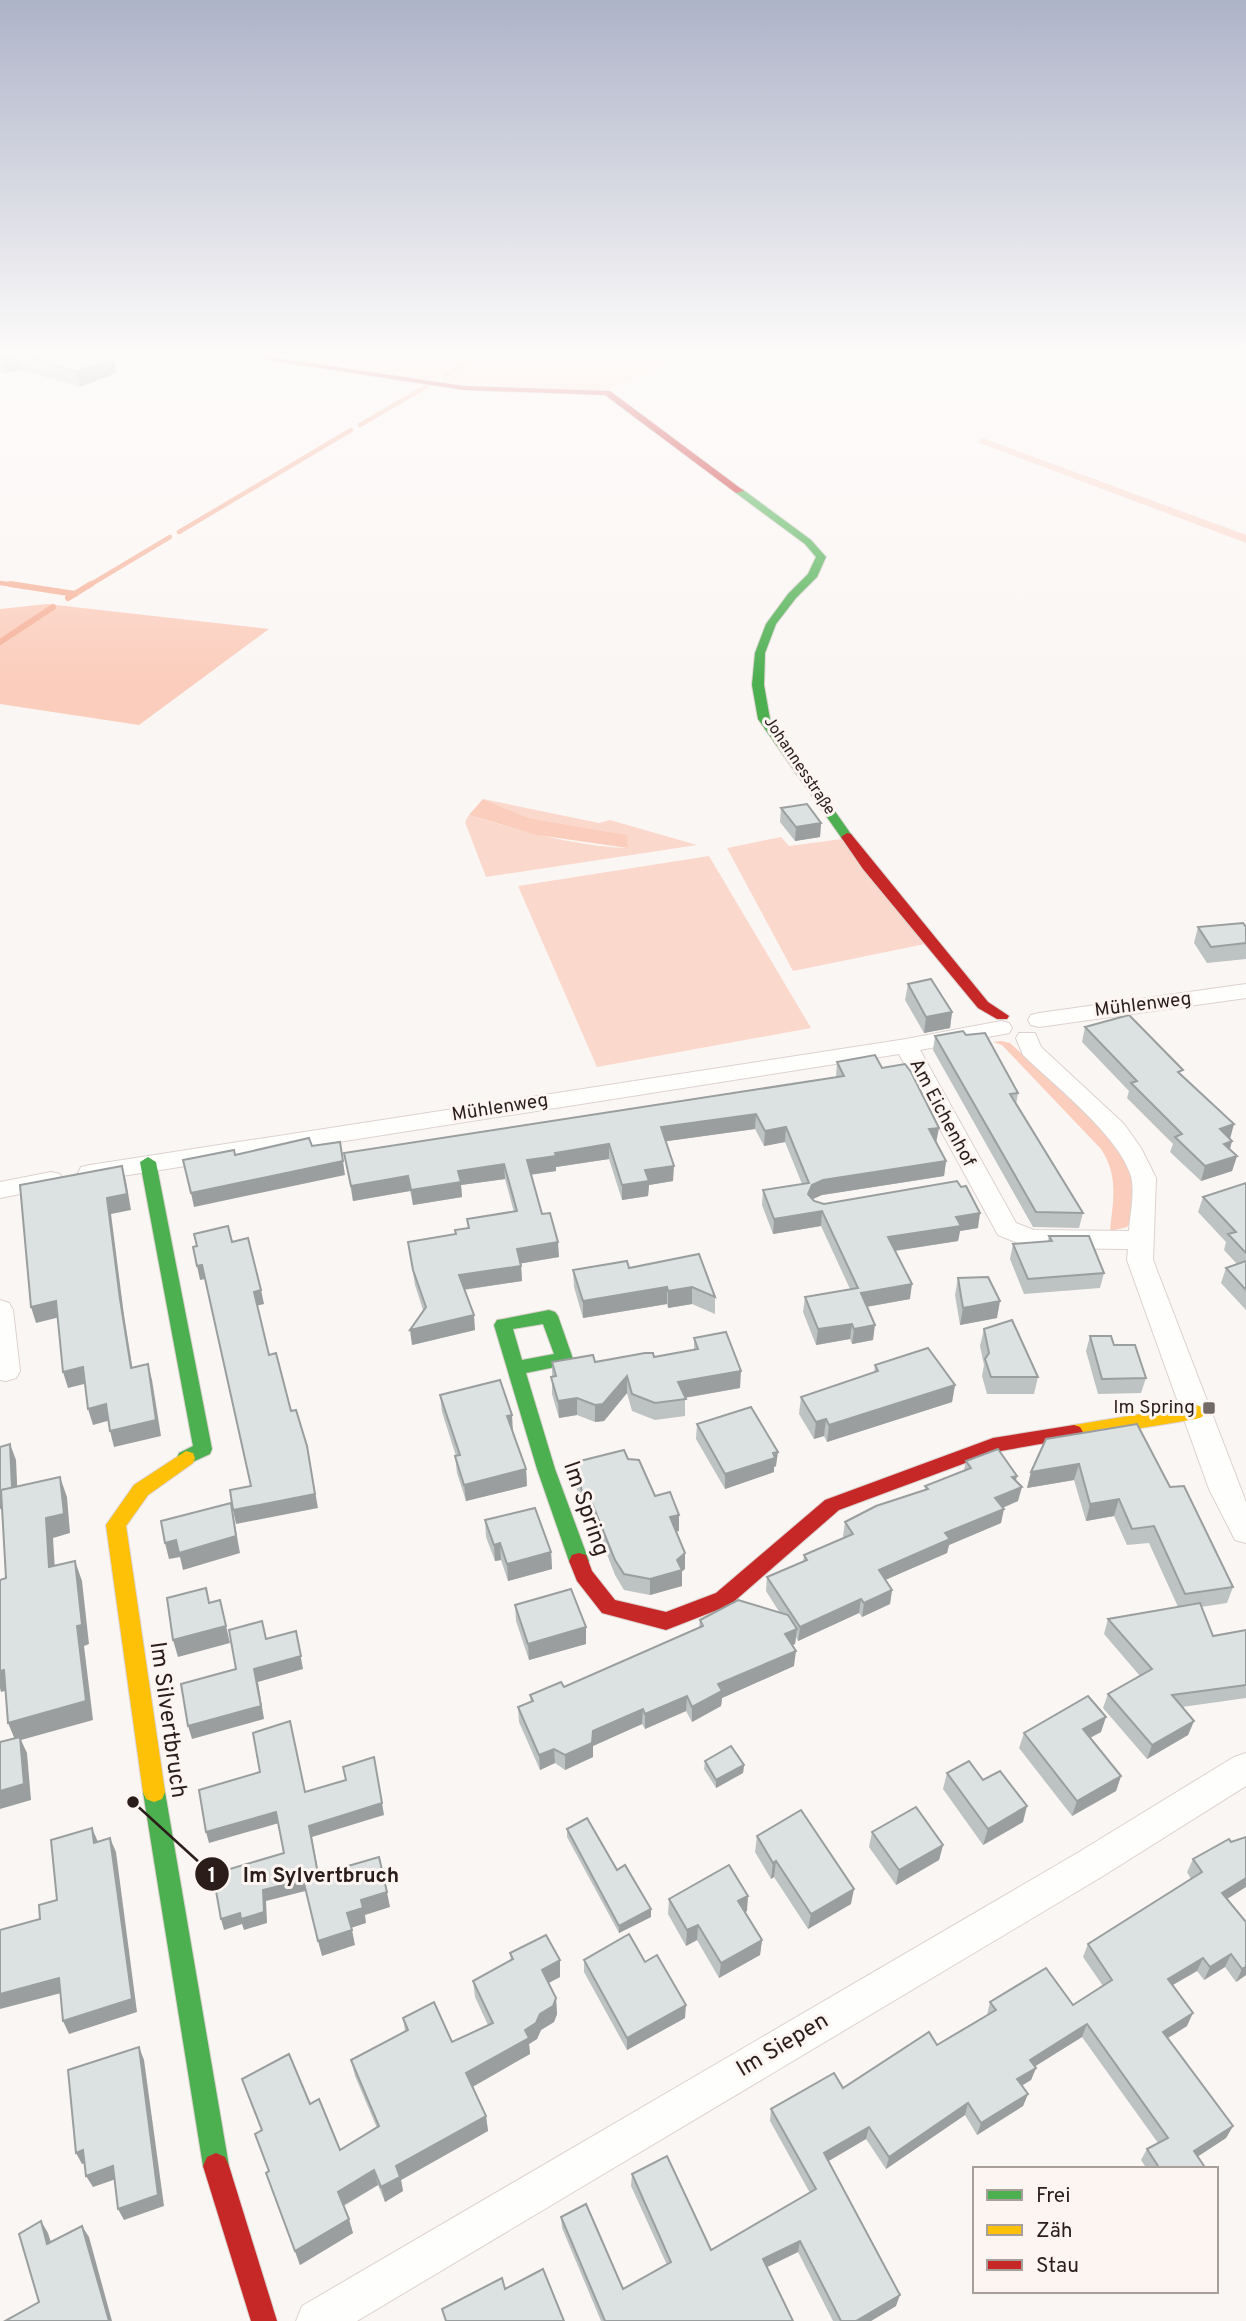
<svg xmlns="http://www.w3.org/2000/svg" width="1246" height="2321" viewBox="0 0 1246 2321" font-family="Overpass,sans-serif">
<style>
.green{fill:#fbd8cc}
.forest{fill:#fbcdbc}
.lines{fill:none;stroke-linecap:round;stroke-linejoin:round}
.stream-far1{stroke:#f6b198;stroke-width:4.5}
.stream{stroke:#f6b198;stroke-width:6}
.street-casing{stroke:#dcd2cf;stroke-width:2}
.fast-casing{stroke:#dcd2cf;stroke-width:2}
.slow-casing{stroke:#dcd2cf;stroke-width:2}
.jam-casing{stroke:#dcd2cf;stroke-width:2}
.street{fill:#fefefd;fill-rule:evenodd}
.fast{fill:#4caf50;fill-rule:evenodd}
.slow{fill:#ffc107;fill-rule:evenodd}
.jam{fill:#c62828;fill-rule:evenodd}
.wall{fill:#bdc2c2}
.shaded-wall{fill:#9a9e9e}
.building{fill:#dce2e2;stroke:#9a9e9e;stroke-width:2}
.poi-dot{fill:#736966;stroke:#fcf5f2;stroke-width:2.5}
.labels{text-anchor:middle;dominant-baseline:central;stroke-width:6;stroke-linejoin:round;paint-order:stroke}
.far-street-label{font-size:16px;fill:#2b1d19;stroke:#fcf5f2}
.street-label{font-size:19px;fill:#2b1d19;stroke:#fcf5f2}
.poi-label{font-size:19px;fill:#2b1d19;stroke:#fcf5f2;text-anchor:end}
.near-street-label{font-size:23px;fill:#2b1d19;stroke:#fcf5f2}
.leader{fill:none;stroke:#2b1d19;stroke-width:2.5}
.callout-dot{fill:#2b1d19;stroke:#fcf5f2;stroke-width:2.5}
.mark-label{font-size:21px;text-anchor:middle;font-weight:bold;fill:#fff}
.callout-label{font-size:21px;text-anchor:middle;font-weight:bold;fill:#2b1d19;stroke:#fcf5f2;stroke-width:6;stroke-linejoin:round;paint-order:stroke}
</style>
<rect width="100%" height="100%" fill="#faf6f4"/>
<g class="green">
<path d="M251 357H469L432 381Z"/>
<path d="M479 357H681L605 391 440 382Z"/>
<path d="M983 438 1246 535V543L977 442Z"/>
<path d="M483 799 599 823 610 820 697 845 486 877 465 822 469 815C520 831 575 846 628 848L626 835 529 818Z"/>
<path d="M781 837 789 846 842 839 925 944 793 971 727 848Z"/>
<path d="M709 856 811 1028 597 1067 518 886Z"/>
</g>
<g class="forest">
<path d="M47 604 269 629 139 725 0 704V609Z"/>
<path d="M483 799 529 818 627 835 628 848 537 835 469 815Z"/>
<path d="M1001 1041 1010 1043C1041 1072 1116 1132 1129 1169 1135 1186 1131 1206 1130 1223L1127 1227 1110 1231C1113 1199 1119 1177 1101 1149L1002 1045 993 1042Z"/>
</g>
<g class="lines">
<g class="stream-far1">
<path d="M444 376 474 357"/>
<path d="M360 425 427 386"/>
<path d="M179 532 351 430"/>
<path d="M0 583 22 586"/>
<path d="M88 586 170 537"/>
</g>
<g class="stream">
<path d="M10 584 75 594"/>
<path d="M68 598 91 584"/>
<path d="M0 642 53 607"/>
</g>
<defs>
<g id="street">
<path d="M1246 984V998L1039 1027 1031 1025 1028 1020 1031 1015 1039 1013Z"/>
<path d="M1001 1021 1009 1023 1012 1028 1009 1033 920 1050 1016 1223 1034 1230 1129 1231C1130 1215 1135 1192 1131 1176 1119 1136 1054 1085 1023 1055L1016 1038 1019 1033H1035L1041 1047 1124 1124 1141 1148 1156 1178 1153 1260 1246 1502V1543L1235 1540 1209 1489 1127 1260 1128 1249 1031 1248 998 1235 899 1054 90 1181 81 1179 78 1173 81 1167 90 1165 906 1039Z"/>
<path d="M51 1172 60 1174 63 1180 60 1186 0 1198V1182Z"/>
<path d="M0 1300 9 1303 13 1310 20 1371 16 1378 6 1381 0 1380Z"/>
<path d="M1246 1753V1786L1103 1876 357 2321H296L302 2306 1079 1852 1234 1757Z"/>
</g>
<g id="fast">
<path d="M736 489H742L811 540 826 557 817 577 796 598 776 624 765 653 764 685 770 719 853 837 851 840H843L758 719 752 685 755 653 766 624 788 594 808 574 816 557 805 544 736 493Z"/>
<path d="M148 1157 156 1162 212 1449 210 1454 186 1465 179 1463 177 1458 179 1453 193 1446 140 1162Z"/>
<path d="M549 1310 555 1312 558 1316 573 1359 570 1364 526 1373 555 1469 589 1561 586 1567 579 1569 572 1567 569 1561 537 1469 494 1325 497 1320 503 1319ZM543 1324 554 1354 522 1360 513 1329Z"/>
<path d="M154 1782 162 1785 165 1792 229 2166 225 2175 216 2179 207 2175 203 2166 143 1792 146 1785Z"/>
</g>
<g id="slow">
<path d="M1196 1405 1202 1407 1205 1412 1202 1417 1196 1419 1074 1439 1068 1437 1065 1432 1068 1427 1074 1425Z"/>
<path d="M186 1451 193 1453 195 1458 193 1463 148 1495 126 1526 165 1792 162 1799 154 1802 146 1799 143 1792 106 1525 134 1485Z"/>
</g>
<g id="jam">
<path d="M247 357H271L464 386 610 391 744 491 736 493 605 395 464 390Z"/>
<path d="M847 833 851 834 988 1002 1009 1016 1007 1019H997L978 1008 863 869 841 837Z"/>
<path d="M1074 1425 1080 1427 1083 1432 1080 1437 995 1452 839 1510 730 1605 666 1630 602 1613 577 1581 569 1561 572 1555 579 1553 586 1555 592 1571 615 1600 666 1612 716 1593 825 1500 993 1438Z"/>
<path d="M216 2153 225 2157 229 2166 277 2321H251L203 2166 207 2157Z"/>
</g>
</defs>
<use href="#street" class="street-casing"/>
<use href="#fast" class="fast-casing"/>
<use href="#slow" class="slow-casing"/>
<use href="#jam" class="jam-casing"/>
<use href="#street" class="street"/>
<use href="#fast" class="fast"/>
<use href="#slow" class="slow"/>
<use href="#jam" class="jam"/>
</g>
<g class="wall">
<path d="M0 357H111L116 373 80 387 21 370 7 373 0 372Z"/>
<path d="M781 808 821 823 820 837 795 841 780 822Z"/>
<path d="M1198 927 1246 943V959L1207 963 1194 943Z"/>
<path d="M908 984 952 1012 950 1028 924 1033 905 1000Z"/>
<path d="M1085 1027 1181 1075 1232 1141 1230 1149 1237 1156 1232 1171 1201 1181 1170 1152 1173 1144 1127 1098 1129 1091 1082 1042Z"/>
<path d="M966 1035 1018 1093 1016 1105 1083 1213 1079 1228 1033 1227 933 1050 935 1036Z"/>
<path d="M837 1062 882 1068 936 1143 946 1161 944 1176 822 1195 812 1199 814 1201 824 1204 978 1228 960 1231 958 1241 895 1251 910 1299 867 1307 873 1340 852 1344 850 1339 816 1345 803 1312 805 1297 850 1289 821 1226 773 1234 762 1205 763 1190 802 1184 785 1142 764 1146 755 1129 666 1141 673 1181 649 1185 648 1196 622 1200 609 1159 556 1167V1171L531 1175 542 1214 559 1257 521 1263 522 1281 464 1290 475 1330 412 1345 423 1310 415 1285 408 1242 455 1235V1230L468 1228 467 1219 514 1212 505 1179 461 1185 462 1197 413 1205 410 1191 353 1201 344 1153 836 1077Z"/>
<path d="M1246 1183V1310L1221 1283 1226 1268 1237 1264 1224 1250 1226 1242 1198 1212 1203 1197Z"/>
<path d="M1049 1236 1104 1273 1100 1288 1024 1294 1010 1259 1013 1244 1048 1241Z"/>
<path d="M699 1254 715 1297V1314L692 1304 668 1308 667 1304 583 1318 574 1287 573 1270 629 1268Z"/>
<path d="M958 1278 997 1318 960 1325 955 1295Z"/>
<path d="M984 1329 1038 1377 1034 1394H987L982 1376 984 1365 980 1346Z"/>
<path d="M1090 1336 1114 1345 1146 1378 1141 1393 1098 1394 1086 1351Z"/>
<path d="M694 1338 740 1388 685 1398V1416L655 1420 632 1411 627 1393 604 1421 595 1422 577 1415 559 1418 552 1394V1362H595L654 1357 694 1350Z"/>
<path d="M875 1365 955 1385 952 1402 827 1442 824 1436 814 1439 799 1414 801 1397 874 1373Z"/>
<path d="M440 1395 512 1432 526 1469 527 1486 466 1501 457 1473 455 1456H456L442 1412Z"/>
<path d="M697 1424 776 1466 774 1467V1472L725 1489 696 1439Z"/>
<path d="M1046 1439 1170 1487 1233 1587 1227 1603 1201 1607 1213 1636 1246 1630V1698L1182 1707 1194 1721 1188 1735 1147 1759 1103 1708 1108 1694 1140 1676 1104 1634 1108 1619 1178 1607 1149 1543 1127 1545 1114 1516 1086 1521 1074 1480 1027 1488 1031 1472Z"/>
<path d="M628 1459 655 1496 679 1515V1531H676L685 1569 682 1571V1586L650 1595 624 1590 615 1575 591 1513 586 1515 573 1479 572 1463Z"/>
<path d="M966 1461 1016 1481 1018 1501 1003 1508 1001 1523 949 1545 947 1553 885 1580 892 1590 890 1604 862 1617 859 1613 798 1641 796 1637 795 1644 792 1645 794 1666 722 1698 721 1706 692 1722 686 1711 645 1729 642 1724 593 1746V1757L565 1770 555 1763 540 1770 519 1722 518 1707 531 1702 530 1695 564 1687 699 1627 700 1620 780 1613 766 1591 767 1577 803 1562 804 1555 844 1538 843 1536 845 1522 925 1490V1486L964 1470Z"/>
<path d="M485 1520 551 1552 552 1569 508 1581 501 1560 495 1561 486 1537Z"/>
<path d="M515 1605 586 1644 529 1660 516 1621Z"/>
<path d="M1101 1732 1090 1738 1121 1776 1116 1791 1072 1816 1019 1748 1024 1733Z"/>
<path d="M705 1761 744 1765 743 1773 716 1788 704 1769Z"/>
<path d="M947 1773 983 1780 1023 1822 983 1845 943 1789Z"/>
<path d="M567 1829 617 1870 651 1909V1917L619 1933 567 1837Z"/>
<path d="M872 1832 943 1845 939 1860 896 1885 869 1847Z"/>
<path d="M757 1836 851 1904 808 1929 774 1877 771 1879 755 1852Z"/>
<path d="M1193 1859 1227 1899 1246 1975 1236 1982 1225 1967 1204 1980 1197 1971 1173 1985 1187 2026 1168 2038 1233 2126 1226 2138 1198 2156 1206 2169H1147L1141 2160 1147 2149 1158 2143 1082 2037 1035 2066 1036 2068 1031 2080 1022 2085 1028 2094 1023 2106 977 2135 965 2115 886 2169 866 2139 828 2161 896 2306 871 2321H833L798 2252 767 2267 793 2321H601L562 2228 561 2217 623 2289 667 2265 631 2186 632 2174 711 2250 810 2193 770 2121 771 2109 843 2088 937 2045 987 2015 990 2002 1073 2005 1103 1986 1083 1957 1088 1944 1191 1879 1187 1872Z"/>
<path d="M669 1899 747 1911 745 1912 762 1940 760 1955 719 1978 697 1940 686 1946 668 1914Z"/>
<path d="M510 1953 560 1960V1977L548 1983 556 1998 557 2014 554 2022 541 2030 537 2039 529 2044 530 2054 473 2086 486 2116 488 2131 401 2180 403 2191 385 2202 378 2185 344 2206 353 2233 300 2265 266 2173 269 2171 255 2134 261 2130 242 2079 310 2104 340 2150 377 2128 355 2076 351 2060 405 2031 403 2018 452 2042 488 2025 475 1997 473 1981 511 1960Z"/>
<path d="M584 1960 685 2018 627 2050 584 1972Z"/>
</g>
<g class="shaded-wall">
<path d="M7 357H18L21 370 7 373 3 358Z"/>
<path d="M114 358 116 373 80 387 77 372Z"/>
<path d="M821 823 820 837 795 841 796 827Z"/>
<path d="M952 1012 950 1028 924 1033 926 1017Z"/>
<path d="M756 1114 755 1129 661 1142V1127Z"/>
<path d="M1234 1124 1230 1139 1220 1129Z"/>
<path d="M786 1127 785 1142 764 1146 765 1131Z"/>
<path d="M939 1128 936 1143 929 1129Z"/>
<path d="M1232 1141 1228 1156 1224 1144Z"/>
<path d="M609 1144V1159L556 1167V1171L527 1175V1160L555 1153Z"/>
<path d="M1237 1156 1232 1171 1201 1181 1205 1166Z"/>
<path d="M343 1161 345 1175 194 1207 191 1193Z"/>
<path d="M946 1161 944 1176 822 1195 811 1200 808 1194 812 1185 823 1180Z"/>
<path d="M504 1164 505 1179 461 1185 462 1197 413 1205 411 1190 458 1171Z"/>
<path d="M122 1166 126 1181 131 1210 111 1214 124 1315 135 1384 131 1368 120 1299 107 1198Z"/>
<path d="M674 1166 673 1181 649 1185 648 1196 622 1200V1185L645 1170Z"/>
<path d="M408 1176 410 1191 353 1201 351 1186Z"/>
<path d="M822 1211 821 1226 773 1234 774 1219Z"/>
<path d="M980 1213 978 1228 960 1231 958 1241 886 1252 888 1237 956 1217Z"/>
<path d="M558 1242 559 1257 518 1264 517 1249Z"/>
<path d="M202 1265 205 1279 200 1280 197 1266Z"/>
<path d="M521 1266 522 1281 460 1290 459 1275Z"/>
<path d="M912 1284 910 1299 859 1308 861 1293Z"/>
<path d="M667 1287V1304L583 1318V1301Z"/>
<path d="M692 1287V1304L668 1308V1291Z"/>
<path d="M261 1290 264 1304 256 1306 254 1292Z"/>
<path d="M56 1301 60 1317 36 1323 31 1307Z"/>
<path d="M1000 1301 997 1318 960 1325 963 1308Z"/>
<path d="M474 1315 475 1330 412 1345 410 1330Z"/>
<path d="M852 1324 850 1339 816 1345 818 1329Z"/>
<path d="M875 1325 873 1340 852 1344 854 1329Z"/>
<path d="M148 1364 152 1380 161 1436 114 1447 110 1431Z"/>
<path d="M83 1367 88 1383 68 1388 63 1372Z"/>
<path d="M741 1371 740 1388 677 1399 678 1382Z"/>
<path d="M627 1376V1393L604 1421 595 1422V1405Z"/>
<path d="M955 1385 952 1402 827 1442 829 1425Z"/>
<path d="M577 1398V1415L559 1418 558 1401Z"/>
<path d="M106 1404 111 1420 93 1425 88 1409Z"/>
<path d="M512 1415 513 1432 507 1416Z"/>
<path d="M826 1419 824 1436 814 1439 816 1422Z"/>
<path d="M10 1444 16 1460 18 1505 0 1509V1493Z"/>
<path d="M307 1446 318 1508 236 1524 233 1510Z"/>
<path d="M778 1452 776 1466 774 1467V1472L725 1489V1474Z"/>
<path d="M1079 1464 1074 1480 1027 1488 1031 1472Z"/>
<path d="M526 1469 527 1486 466 1501 464 1485Z"/>
<path d="M1017 1476 1014 1490 1022 1487 1018 1501 992 1512 995 1498 1012 1477Z"/>
<path d="M60 1477 67 1497 70 1533 53 1538 56 1587 49 1567 46 1518Z"/>
<path d="M590 1498 591 1513 586 1515 585 1499Z"/>
<path d="M1119 1499 1114 1516 1086 1521 1090 1504Z"/>
<path d="M231 1503 240 1553 183 1570 180 1557 169 1559 165 1543Z"/>
<path d="M1004 1509 1001 1523 949 1545 947 1553 876 1584 879 1570 945 1533Z"/>
<path d="M679 1515V1531L670 1533V1517Z"/>
<path d="M500 1543 501 1560 495 1561 494 1545Z"/>
<path d="M551 1552 552 1569 508 1581 507 1564Z"/>
<path d="M685 1553V1569L682 1571V1586L650 1595V1579L677 1560Z"/>
<path d="M75 1561 82 1581 89 1644 84 1646 93 1720 21 1740 27 1753 31 1800 0 1809V1791L16 1742 8 1723Z"/>
<path d="M892 1590 890 1604 862 1617 864 1603Z"/>
<path d="M861 1599 859 1613 798 1641 800 1627Z"/>
<path d="M220 1600 230 1643 178 1657 173 1640Z"/>
<path d="M586 1627V1644L529 1660 528 1644Z"/>
<path d="M797 1629 795 1644 783 1649 785 1634Z"/>
<path d="M296 1631 303 1669 258 1682 264 1719 192 1739 188 1726Z"/>
<path d="M796 1651 794 1666 722 1698 721 1706 692 1722V1707L718 1684Z"/>
<path d="M4 1670 12 1689 1 1692 0 1688V1671Z"/>
<path d="M687 1696 686 1711 645 1729V1714Z"/>
<path d="M643 1709 642 1724 593 1746V1757L565 1770V1755L593 1731Z"/>
<path d="M1106 1717 1101 1732 1078 1744 1083 1729Z"/>
<path d="M1194 1721 1188 1735 1147 1759 1152 1745Z"/>
<path d="M554 1749 555 1763 540 1770 539 1755Z"/>
<path d="M744 1765 743 1773 716 1788V1780Z"/>
<path d="M1121 1776 1116 1791 1072 1816 1077 1801Z"/>
<path d="M382 1803 384 1815 312 1837 321 1887 266 1901 267 1923 244 1930 242 1924 224 1930 221 1919 240 1913 263 1890 309 1826Z"/>
<path d="M1027 1806 1023 1822 983 1845 988 1829Z"/>
<path d="M276 1812 279 1823 209 1843 206 1832Z"/>
<path d="M92 1828 98 1842 94 1843Z"/>
<path d="M110 1838 116 1852 137 2012 69 2034 63 2021Z"/>
<path d="M943 1845 939 1860 896 1885 899 1870Z"/>
<path d="M776 1861 774 1877 771 1879 773 1863Z"/>
<path d="M1246 1878V1887L1216 1906 1222 1893Z"/>
<path d="M854 1889 851 1904 808 1929 811 1914Z"/>
<path d="M387 1892 390 1907 365 1915 366 1923 351 1928 347 1913 361 1900Z"/>
<path d="M748 1896 747 1911 737 1917 738 1901Z"/>
<path d="M651 1909V1917L619 1933V1926Z"/>
<path d="M698 1925 697 1940 686 1946 687 1930Z"/>
<path d="M352 1930 355 1945 322 1956 318 1941Z"/>
<path d="M762 1940 760 1955 719 1978 721 1963Z"/>
<path d="M1231 1954 1225 1967 1204 1980 1210 1967Z"/>
<path d="M1203 1958 1197 1971 1162 1991 1168 1979Z"/>
<path d="M560 1960V1977L543 1986 542 1970Z"/>
<path d="M1246 1967V1975L1236 1982 1242 1969Z"/>
<path d="M59 1978 65 1992 0 2009V1994Z"/>
<path d="M556 1998 557 2014 554 2022 541 2030 537 2039 529 2044 530 2054 469 2089 466 2073 540 2014Z"/>
<path d="M686 2005 685 2018 627 2050V2038Z"/>
<path d="M1193 2013 1187 2026 1158 2044 1163 2032Z"/>
<path d="M1087 2024 1082 2037 1026 2072 1030 2060Z"/>
<path d="M139 2047 144 2060 164 2206 124 2220 118 2209Z"/>
<path d="M1036 2068 1031 2080 1013 2091 1017 2079Z"/>
<path d="M1028 2094 1023 2106 977 2135 981 2123Z"/>
<path d="M968 2103 965 2115 886 2169 889 2157Z"/>
<path d="M486 2116 488 2131 401 2180 403 2191 385 2202 381 2187 396 2166Z"/>
<path d="M1233 2126 1226 2138 1188 2163 1194 2151Z"/>
<path d="M869 2127 866 2139 822 2165 824 2153Z"/>
<path d="M83 2150 89 2162 82 2164 76 2153Z"/>
<path d="M113 2166 119 2178 93 2187 86 2176Z"/>
<path d="M374 2170 378 2185 342 2206 338 2192Z"/>
<path d="M349 2219 353 2233 300 2265 295 2251Z"/>
<path d="M41 2221 48 2233 55 2255 47 2244Z"/>
<path d="M82 2226 89 2237 112 2321H109Z"/>
<path d="M800 2241 798 2252 761 2270 763 2259Z"/>
<path d="M900 2295 896 2306 871 2321H856Z"/>
</g>
<g class="building">
<path d="M27 357H111L114 358 77 372Z"/>
<path d="M807 804 821 823 796 827 781 808Z"/>
<path d="M1243 923 1246 927V943L1211 947 1198 927Z"/>
<path d="M931 979 952 1012 926 1017 908 984Z"/>
<path d="M1129 1015 1183 1070 1178 1072 1234 1124 1220 1129 1232 1141 1224 1144 1237 1156 1205 1166 1175 1137 1182 1134 1131 1083 1137 1081 1085 1027Z"/>
<path d="M963 1031 966 1035 985 1033 1018 1093 1010 1094 1083 1213 1036 1212 935 1036Z"/>
<path d="M875 1055 882 1068 905 1064 911 1072 939 1128 929 1129 946 1161 823 1180 812 1185 808 1194 814 1201 824 1204 957 1181 961 1187 966 1186 980 1213 956 1217 961 1226 888 1237 912 1284 861 1293 875 1325 854 1329 852 1324 818 1329 805 1297 858 1288 822 1211 774 1219 763 1190 809 1183 786 1127 765 1131 756 1114 661 1127 674 1166 645 1170 649 1181 622 1185 609 1144 555 1153 556 1156 527 1160 542 1214 550 1213 558 1242 517 1249 521 1266 459 1275 474 1315 410 1330 426 1307 413 1270 408 1242 456 1234 455 1230 469 1228 467 1219 517 1211 504 1164 458 1171 461 1182 411 1190 408 1176 351 1186 344 1153 844 1076 837 1062Z"/>
<path d="M309 1138 312 1146 340 1142 343 1161 191 1193 183 1160 234 1150 235 1155Z"/>
<path d="M122 1166 127 1194 107 1198 120 1299 131 1368 148 1364 156 1420 110 1431 106 1404 88 1409 83 1367 63 1372 56 1301 31 1307 20 1185Z"/>
<path d="M1246 1183V1253L1228 1234 1236 1232 1203 1197Z"/>
<path d="M228 1226 232 1242 248 1238 261 1290 254 1292 269 1355 276 1353 291 1411 296 1410 307 1446 315 1494 233 1510 230 1490 251 1486 202 1265 197 1266 193 1247 197 1246 194 1234Z"/>
<path d="M1049 1236H1089L1104 1273 1028 1279 1013 1244 1052 1241Z"/>
<path d="M699 1254 715 1297 692 1287 668 1291 667 1287 583 1301 573 1270 627 1261 629 1268Z"/>
<path d="M1246 1261V1290L1226 1268Z"/>
<path d="M988 1277 1000 1301 963 1308 958 1278Z"/>
<path d="M1012 1320 1038 1377H991L985 1359 989 1353 984 1329Z"/>
<path d="M726 1332 741 1371 678 1382 686 1399 655 1403 632 1394 627 1376 603 1404 595 1405 577 1398 558 1401 551 1377 556 1376 552 1362 593 1355 595 1362 645 1353H653L654 1357 698 1349 694 1338Z"/>
<path d="M1090 1336H1111L1114 1345H1135L1146 1378 1102 1379Z"/>
<path d="M928 1348 955 1385 829 1425 826 1419 816 1422 801 1397 878 1371 875 1365Z"/>
<path d="M500 1380 512 1415 507 1416 526 1469 464 1485 455 1456 460 1455 440 1395Z"/>
<path d="M751 1407 778 1452 773 1453 775 1458 725 1474 697 1424Z"/>
<path d="M1137 1424 1170 1487 1184 1486 1233 1587 1185 1594 1154 1526 1132 1529 1119 1499 1090 1504 1079 1464 1031 1472 1046 1439Z"/>
<path d="M10 1444 12 1488 1 1490 2 1492 0 1493V1447Z"/>
<path d="M998 1449 1017 1476 1012 1477 1022 1487 995 1498 1004 1509 945 1533 950 1539 879 1570 892 1590 864 1603 861 1599 800 1627 767 1577 807 1560 804 1555 853 1534 845 1522 876 1506 928 1489 925 1486 971 1468 966 1461Z"/>
<path d="M624 1450 628 1459 639 1460 655 1496 670 1492 679 1515 670 1517 685 1553 677 1560 682 1570 650 1579 624 1574 615 1560 590 1498 585 1499 572 1463Z"/>
<path d="M60 1477 64 1514 46 1518 49 1567 75 1561 82 1625 77 1626 86 1701 8 1723 4 1670 0 1671V1580L6 1578 1 1490Z"/>
<path d="M231 1503 236 1536 179 1553 176 1540 165 1543 161 1521Z"/>
<path d="M535 1508 551 1552 507 1564 500 1543 494 1545 485 1520Z"/>
<path d="M206 1588 209 1603 220 1600 226 1626 173 1640 167 1598Z"/>
<path d="M571 1589 586 1627 528 1644 515 1605Z"/>
<path d="M738 1600 788 1615 797 1629 785 1634 796 1651 718 1684 722 1691 692 1707 687 1696 645 1714 643 1709 593 1731 592 1743 565 1755 554 1749 539 1755 518 1707 533 1701 530 1695 561 1682 564 1687 703 1626 700 1620Z"/>
<path d="M1200 1603 1213 1636 1246 1630V1685L1172 1695 1194 1721 1152 1745 1108 1694 1152 1669 1108 1619Z"/>
<path d="M262 1621 266 1639 296 1631 301 1656 254 1669 261 1706 188 1726 181 1684 236 1669 229 1630Z"/>
<path d="M1088 1696 1106 1717 1083 1729 1121 1776 1077 1801 1024 1733Z"/>
<path d="M290 1721 305 1792 346 1780 343 1767 374 1757 382 1803 309 1826 318 1874 303 1879V1880L263 1890 264 1912 241 1919 240 1913 221 1919 213 1874 284 1853 276 1812 206 1832 199 1790 260 1772 253 1733Z"/>
<path d="M20 1737 24 1784 0 1791V1742Z"/>
<path d="M731 1746 744 1765 716 1780 705 1761Z"/>
<path d="M969 1761 983 1780 1000 1771 1027 1806 988 1829 947 1773Z"/>
<path d="M916 1807 943 1845 899 1870 872 1832Z"/>
<path d="M801 1810 854 1889 811 1914 776 1861 773 1863 757 1836Z"/>
<path d="M587 1818 617 1870 625 1865 651 1909 619 1926 567 1829Z"/>
<path d="M92 1828 94 1843 110 1838 132 1999 63 2021 59 1978 0 1994V1930L40 1919 39 1905 57 1900 51 1840Z"/>
<path d="M1246 1837V1878L1222 1893 1246 1922V1967L1242 1969 1231 1954 1210 1967 1203 1958 1168 1979 1193 2013 1163 2032 1233 2126 1194 2151 1206 2169H1160L1147 2149 1168 2138 1087 2024 1030 2060 1036 2068 1017 2079 1028 2094 981 2123 968 2103 889 2157 869 2127 824 2153 900 2295 856 2321H841L800 2241 763 2259 793 2321H605L561 2217 586 2204 623 2289 671 2262 632 2174 667 2156 711 2250 816 2189 771 2109 834 2073 843 2088 929 2032 937 2045 996 2010 990 2002 1046 1968 1073 2005 1112 1980 1088 1944 1202 1872 1193 1859 1229 1839 1231 1842Z"/>
<path d="M379 1857 387 1892 361 1900 363 1908 347 1913 352 1930 318 1941 303 1879Z"/>
<path d="M729 1865 748 1896 738 1901 762 1940 721 1963 698 1925 687 1930 669 1899Z"/>
<path d="M629 1934 645 1962 657 1955 686 2005 627 2038 584 1960Z"/>
<path d="M546 1935 560 1960 542 1970 556 1998 553 2006 540 2014 536 2023 525 2030 529 2038 466 2073 486 2116 396 2166 400 2177 381 2187 374 2170 338 2192 349 2219 295 2251 266 2173 269 2171 255 2134 262 2130 242 2079 289 2054 310 2104 319 2099 340 2150 379 2126 351 2060 408 2030 403 2018 434 2002 452 2042 493 2023 473 1981 513 1959 510 1953Z"/>
<path d="M139 2047 158 2195 118 2209 113 2166 86 2176 83 2150 76 2153 68 2070Z"/>
<path d="M41 2221 47 2244 82 2226 109 2321H5L39 2302 19 2234Z"/>
<path d="M543 2269 564 2321H446L442 2309 502 2278 505 2289Z"/>
</g>
<linearGradient id="sky" x2="0" y2="1"><stop stop-color="#adb3c8"/><stop offset="0.52" stop-color="#fdfbfa"/><stop offset="1" stop-color="#fdfbfa" stop-opacity="0"/></linearGradient>
<rect width="1246" height="682" fill="url(#sky)"/>
<rect class="poi-dot" x="1202" y="1401" width="14" height="14" rx="3.5"/>
<g class="labels">
<g class="far-street-label">
<text transform="translate(799 766) rotate(56)">Johannesstraße</text>
</g>
<g class="street-label">
<text transform="translate(1143 1005) rotate(-7)">Mühlenweg</text>
<text transform="translate(500 1108) rotate(-9)">Mühlenweg</text>
<text transform="translate(942 1113) rotate(62)">Am Eichenhof</text>
</g>
<g class="poi-label">
<text x="1195" y="1408">Im Spring</text>
</g>
<g class="near-street-label">
<text transform="translate(585 1509) rotate(71)">Im Spring</text>
<text transform="translate(167 1720) rotate(82)">Im Silvertbruch</text>
<text transform="translate(783 2046) rotate(-31)">Im Siepen</text>
</g>
</g>
<path class="leader" d="M133 1802L212 1874"/>
<g class="callout-dot">
<circle cx="133" cy="1802" r="7"/>
<circle cx="212" cy="1874" r="18"/>
</g>
<g class="mark-label">
<text x="212" y="1882">1</text>
</g>
<g class="callout-label">
<text x="321" y="1882">Im Sylvertbruch</text>
</g>
<rect x="973" y="2167" width="245" height="126" fill="#fcf5f2" stroke="#a89f9b" stroke-width="2"/>
<rect x="987" y="2190" width="35" height="10" fill="#4caf50" stroke="#a89f9b" stroke-width="2"/>
<text x="1036" y="2202" font-size="21" fill="#2b1d19">Frei</text>
<rect x="987" y="2225" width="35" height="10" fill="#ffc107" stroke="#a89f9b" stroke-width="2"/>
<text x="1036" y="2237" font-size="21" fill="#2b1d19">Zäh</text>
<rect x="987" y="2260" width="35" height="10" fill="#c62828" stroke="#a89f9b" stroke-width="2"/>
<text x="1036" y="2272" font-size="21" fill="#2b1d19">Stau</text>
</svg>
